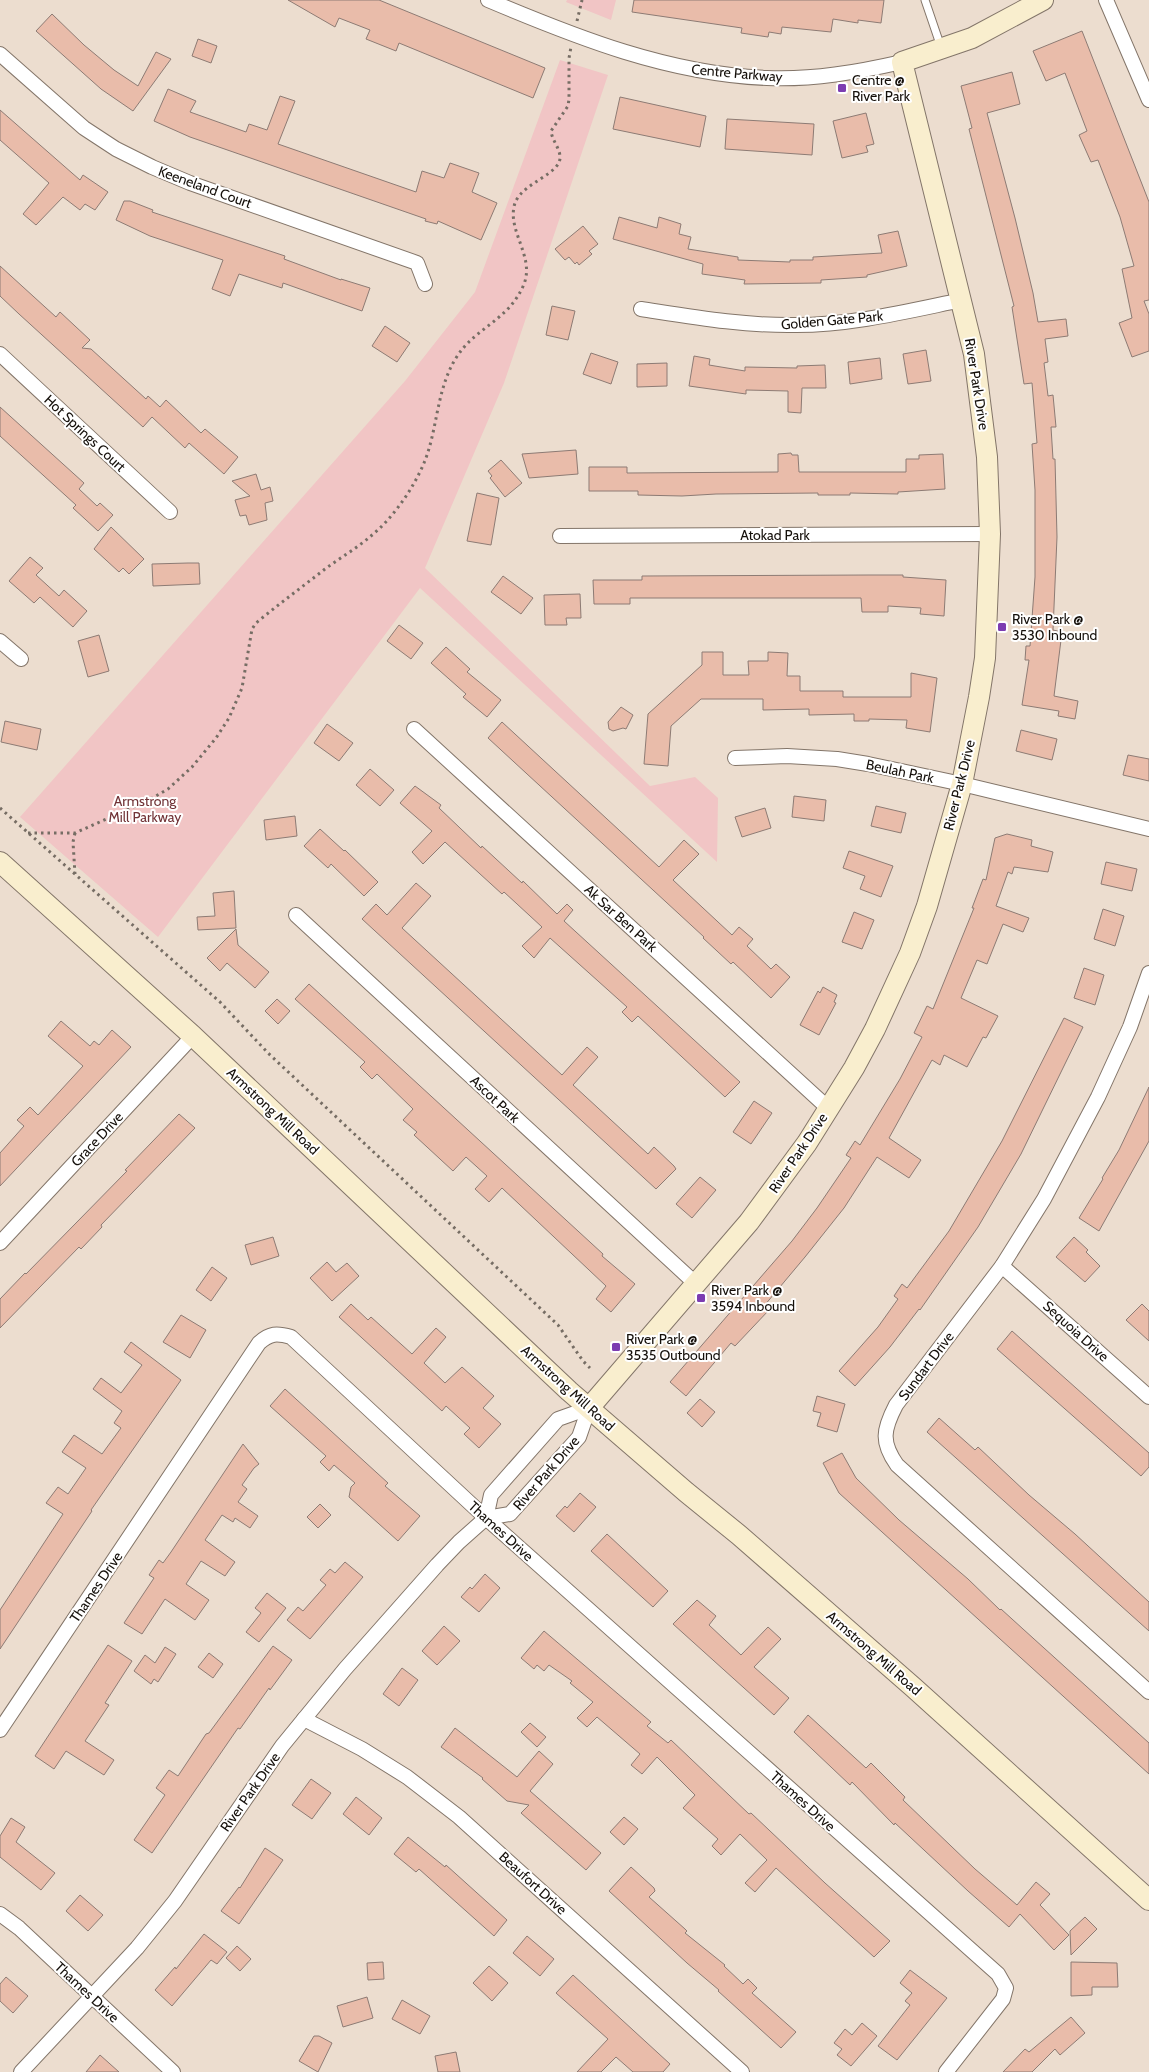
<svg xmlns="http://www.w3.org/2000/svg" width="1149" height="2072" viewBox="0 0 1149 2072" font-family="Cabin,sans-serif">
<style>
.green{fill:#f1c5c5}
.building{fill:#e9bcaa;stroke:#8d7b74}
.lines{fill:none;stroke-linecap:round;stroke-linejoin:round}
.lane-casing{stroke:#837569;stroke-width:9}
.street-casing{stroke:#837569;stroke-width:16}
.secondary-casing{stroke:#837569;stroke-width:22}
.path{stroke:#766d64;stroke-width:3;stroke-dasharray:2.5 4;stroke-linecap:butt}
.lane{stroke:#fff;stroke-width:7}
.street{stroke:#fff;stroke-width:14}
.secondary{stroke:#f9eece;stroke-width:20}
.poi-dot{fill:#7c3cb1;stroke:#fff;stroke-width:2}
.labels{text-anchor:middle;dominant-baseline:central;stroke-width:4;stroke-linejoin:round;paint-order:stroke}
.street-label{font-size:14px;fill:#15100b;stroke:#fff}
.poi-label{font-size:14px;fill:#15100b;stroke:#fff;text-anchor:start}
.park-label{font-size:14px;fill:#713337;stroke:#fff}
</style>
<rect width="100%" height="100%" fill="#ecddcf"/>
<g class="green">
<path d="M567 0H616L611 20 566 2Z"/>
<path d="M560 60 608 75 504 383 425 568 650 786 695 777 718 798 717 862 420 588 158 937 20 817 405 381 475 292Z"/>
</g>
<g class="building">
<path d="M288 0H379L545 68 533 98 399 43 396 51 366 39 370 30 339 18 335 27Z"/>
<path d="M634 0H884L881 23 858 20V23L833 19 831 32 782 27 781 34 769 32 768 37 741 33 742 28 632 12Z"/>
<path d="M52 14 84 45 114 70 138 86 156 52 171 59 133 111 101 89 36 31Z"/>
<path d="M1082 31 1149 202V300L1144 301 1149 314V351L1132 357 1119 323 1132 318 1122 269 1134 266 1120 217 1098 160 1091 162 1079 135 1087 131 1065 73 1046 81 1033 51Z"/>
<path d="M198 39 217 46 211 63 192 56Z"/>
<path d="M1012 72 1020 104 987 113 1015 218 1033 293 1038 322 1066 319 1068 336 1045 339 1048 362 1044 363 1048 396 1053 395 1056 427H1051L1053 459H1055L1057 537 1053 630 1062 632 1054 696 1078 701 1075 719 1058 716 1059 711 1022 705 1029 660H1025L1026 646H1030L1035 577V490L1032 444 1037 443 1032 383 1024 384 1012 307 1014 306 969 129 972 128 961 86Z"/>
<path d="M168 89 196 101 190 112 246 132 249 124 267 130 280 96 295 101 278 144 416 192 422 171 444 178 450 163 479 173 472 192 497 203 481 240 438 221 437 224 425 221 426 219 190 137 154 121Z"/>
<path d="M620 97 706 116 700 147 613 129Z"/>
<path d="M0 110 80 180 83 175 108 192 95 210 85 204 80 210 63 197 36 225 23 214 49 183 0 140Z"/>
<path d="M866 113 874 144 866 146 868 152 842 158 833 121Z"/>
<path d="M727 119 814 124 812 155 725 149Z"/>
<path d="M124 201H130L153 210 152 212 285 256 284 259 341 280V279L370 288 362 311 283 283 282 288 239 274 230 296 212 289 223 260 150 236 116 220Z"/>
<path d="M619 217 657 228 659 217 681 224 679 234 691 237 688 249 738 257V260L790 262V260H813V257L882 253 878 235 898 231 907 266 867 275V277L821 280V283L744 284 745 280 702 274 703 264 613 239Z"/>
<path d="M583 226 598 244 589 251 592 254 579 265 577 262 575 264 569 257 565 260 555 249Z"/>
<path d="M0 266 56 317 60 312 90 340 82 348 91 349 146 399 148 396 160 407 166 400 201 433 205 429 238 457 224 474 189 443 185 448 152 417 143 427 19 314 0 296Z"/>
<path d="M552 306 575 311 568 340 546 335Z"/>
<path d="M385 326 410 343 397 362 372 346Z"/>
<path d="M926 350 931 381 908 384 903 354Z"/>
<path d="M591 353 618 362 611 384 583 374Z"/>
<path d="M694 356 710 359 709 365 745 371V367L797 368V366L825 365 826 388H802L801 413 788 412V391L746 390V394L689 386Z"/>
<path d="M880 358 882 379 850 384 848 362Z"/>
<path d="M667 363V386L637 387V364Z"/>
<path d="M0 407 84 483 79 489 97 506 100 503 113 515 98 531 73 508 76 505 0 436Z"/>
<path d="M576 450 578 474 529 478 522 454Z"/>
<path d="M791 453 792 455H798L799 472H906V459H919V455L943 454 945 489 898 492V494L850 493V495H818V493L716 494 682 496 638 495V491H589V467H627V473L778 472V454Z"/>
<path d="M501 460 522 483 505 497 490 478 492 476 488 471Z"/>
<path d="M256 474 261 490 270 487 273 501 265 503 267 520 249 525 246 515 240 516 235 500 250 496 232 481Z"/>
<path d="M477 493 499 498 491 545 467 541Z"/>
<path d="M111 527 144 559 129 574 123 568 119 572 94 549Z"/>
<path d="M30 557 43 568 36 575 59 596 64 590 87 611 73 627 40 597 34 603 9 581Z"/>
<path d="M188 563H199L200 584 153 586 152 564Z"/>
<path d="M869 575H903V577L946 580 944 616 920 614 921 608 888 606V612H862L861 598H630V604H594L593 580H642V576Z"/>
<path d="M503 576 533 598 521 614 491 592Z"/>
<path d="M580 594 581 618H566L567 625H545L544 595Z"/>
<path d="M399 625 423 643 411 659 387 641Z"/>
<path d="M99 635 109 671 88 677 78 641Z"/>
<path d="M446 647 470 669 467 672 501 700 487 717 463 697 466 694 431 663Z"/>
<path d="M702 652H723V675H749L748 661H768V652L788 653 787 676H800V691H843V697H911V673L937 678 930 732 906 728 907 720 869 719V721H854V714L809 715V709L763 710V699H701L671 726 668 766 644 764 648 714 702 665Z"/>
<path d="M621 707 633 715 626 729 623 728 613 731 609 729 608 722Z"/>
<path d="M5 721 41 729 37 750 1 742Z"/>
<path d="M502 722 659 867 684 840 699 854 673 880 732 935 739 927 753 939 747 946 771 969 776 964 790 977 771 998 733 962 731 964 703 938 704 937 488 738Z"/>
<path d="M327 724 353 743 339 761 314 743Z"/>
<path d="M1021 730 1057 739 1052 760 1016 751Z"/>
<path d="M1128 755 1149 759V781L1123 775Z"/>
<path d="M370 769 394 790 380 806 356 785Z"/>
<path d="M415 786 441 805 439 808 481 848 482 846 522 883 523 881 557 914 567 904 573 910 564 921 740 1082 725 1097 638 1016 632 1022 622 1012 627 1007 550 938 534 958 522 946 542 927 504 892 502 894 445 842 423 864 412 852 432 831 400 803Z"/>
<path d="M794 796 826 800 824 821 792 817Z"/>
<path d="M876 806 906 813 901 833 871 826Z"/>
<path d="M765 808 771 828 742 837 735 817Z"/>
<path d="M295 816 297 836 266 840 264 820Z"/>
<path d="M320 829 344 851 345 850 378 882 364 896 331 864 328 868 304 846Z"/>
<path d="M1007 834 1032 840 1031 846 1053 852 1048 872 1014 867 1012 874 1008 872 996 906 1029 918 1023 932 1003 924 987 964 977 960 961 998 998 1016 986 1038 983 1037 967 1067 944 1055 940 1065 932 1060 889 1138 921 1160 909 1178 877 1157 844 1208 805 1257 764 1306 769 1310 735 1346 731 1343 686 1396 670 1382 792 1241 817 1208 851 1158 846 1155 855 1141 860 1145 900 1079 922 1037 914 1033 927 1006 933 1009 974 908H972L983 879 986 880 995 838Z"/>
<path d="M849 851 893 866 881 897 860 889 865 876 843 868Z"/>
<path d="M1106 862 1137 869 1132 891 1101 884Z"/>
<path d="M416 883 431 896 402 928 562 1075 587 1047 598 1057 573 1085 648 1154 654 1147 674 1166 676 1169 656 1189 362 919 376 904 387 915Z"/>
<path d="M234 891 236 928 198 930 197 917 215 916 213 893Z"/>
<path d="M1103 909 1124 916 1115 946 1094 939Z"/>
<path d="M854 912 874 920 862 949 842 942Z"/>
<path d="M236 929 238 945 269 972 255 988 227 963 220 971 207 958Z"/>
<path d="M1084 968 1104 975 1095 1005 1074 998Z"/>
<path d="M309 984 603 1254 602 1256 635 1284 611 1312 596 1299 606 1286 502 1188 489 1202 475 1189 487 1176 466 1157 453 1171 414 1135 417 1132 403 1120 413 1109 377 1074 372 1079 360 1067 365 1062 295 999Z"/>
<path d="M823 987 837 995 834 1002 836 1003 819 1035 800 1025 818 991 820 993Z"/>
<path d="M277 999 290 1011 278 1024 265 1011Z"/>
<path d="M1064 1018 1083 1027 1021 1154 978 1227 920 1310 919 1309 890 1347 855 1386 839 1371 878 1327 898 1299 894 1296 902 1284 907 1288 949 1231 1002 1141Z"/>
<path d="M61 1021 90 1046 94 1041 99 1045 112 1030 131 1047 0 1186V1153L24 1126 17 1120 30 1107 38 1115 83 1066 48 1036Z"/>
<path d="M1149 1087V1141L1099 1231 1079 1218 1103 1179 1102 1178 1119 1150Z"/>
<path d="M754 1101 772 1113 751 1144 733 1132Z"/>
<path d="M179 1114 195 1128 101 1225 102 1227 81 1249 79 1247 0 1328V1299L25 1273 26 1274 127 1171 125 1170Z"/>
<path d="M700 1177 716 1190 692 1218 676 1204Z"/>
<path d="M273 1237 279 1256 251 1265 245 1245Z"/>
<path d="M1074 1237 1088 1250 1086 1252 1100 1266 1085 1282 1056 1257Z"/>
<path d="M327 1262 336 1272 347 1263 359 1276 332 1301 310 1278Z"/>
<path d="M212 1267 227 1278 211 1301 196 1290Z"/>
<path d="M351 1304 368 1320 371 1317 412 1354 436 1328 446 1337 424 1363 445 1383 462 1367 494 1396 483 1408 501 1424 479 1448 464 1434 470 1428 446 1406 442 1411 339 1317Z"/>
<path d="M1142 1304 1149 1311V1341L1126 1320Z"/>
<path d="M181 1315 206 1330 190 1358 163 1342Z"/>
<path d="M1012 1331 1149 1453V1467L1141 1476 997 1349Z"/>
<path d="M131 1342 181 1380 91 1510 92 1511 0 1649V1610L63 1514 46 1503 58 1487 68 1494 86 1468 62 1452 74 1435 102 1454 121 1428 114 1423 122 1411 93 1389 101 1378 121 1393 142 1365 124 1352Z"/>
<path d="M285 1389 388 1483 385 1486 420 1516 398 1541 349 1497 351 1487 355 1483 334 1465 329 1471 320 1462 326 1456 270 1406Z"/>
<path d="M817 1396 845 1404 837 1432 817 1426 821 1413 813 1411Z"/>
<path d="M700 1399 715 1412 702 1427 687 1413Z"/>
<path d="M939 1418 975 1450 978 1447 1029 1495 1075 1534 1149 1602V1631L927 1432Z"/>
<path d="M243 1444 259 1464 254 1468 242 1485 247 1489 238 1502 258 1516 250 1528 235 1518 233 1522 222 1515 205 1540 235 1562 225 1576 201 1561 186 1584 209 1600 195 1620 165 1599 142 1634 124 1623 154 1578 149 1575 159 1560 163 1563 171 1552Z"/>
<path d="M842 1453 856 1478 899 1520 968 1579 1000 1610 1001 1609 1023 1629 1149 1743V1774L839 1493 823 1463Z"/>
<path d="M580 1493 596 1507 574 1532 556 1516 565 1506 567 1508Z"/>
<path d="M320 1504 331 1515 318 1528 307 1517Z"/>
<path d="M607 1534 668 1591 653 1607 591 1551Z"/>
<path d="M345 1562 363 1577 310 1639 287 1620 298 1607 303 1611 326 1585 320 1580 330 1569 335 1573Z"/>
<path d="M485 1574 500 1588 479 1612 461 1597 470 1587 472 1589Z"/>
<path d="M267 1593 286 1608 259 1642 246 1632 261 1613 255 1608Z"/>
<path d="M697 1600 716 1616 709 1625 741 1655 768 1627 781 1639 754 1667 789 1698 774 1715 673 1624Z"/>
<path d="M444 1626 460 1641 437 1665 422 1651Z"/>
<path d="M544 1631 651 1722 647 1726 668 1743 671 1740 749 1814 751 1813 825 1883 890 1941 874 1957 776 1868 755 1892 745 1883 767 1860 740 1834 721 1855 712 1846 718 1839 683 1808 695 1795 657 1757 642 1774 631 1765 640 1754 597 1717 587 1727 577 1718 593 1702 570 1683 572 1681 549 1665 544 1671 537 1665 534 1669 521 1658Z"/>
<path d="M108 1645 132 1661 105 1703 109 1705 85 1741 114 1760 104 1775 66 1751 54 1769 35 1756Z"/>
<path d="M273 1646 292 1660 270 1690 269 1688 240 1729 238 1728 152 1853 134 1840 165 1795 156 1788 169 1770 178 1776 206 1734 209 1733Z"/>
<path d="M165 1647 176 1654 158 1682 154 1679 151 1684 134 1671 145 1655 155 1663Z"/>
<path d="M209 1653 223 1664 213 1678 198 1667Z"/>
<path d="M402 1668 418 1680 399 1706 383 1694Z"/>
<path d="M808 1715 866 1768 871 1763 905 1797 903 1800 975 1869 1017 1905 1036 1882 1050 1894 1040 1905 1069 1935 1054 1950 1020 1914 1009 1927 968 1891 895 1823 894 1825 852 1782 850 1785 794 1732Z"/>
<path d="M530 1723 546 1737 537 1747 521 1732Z"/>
<path d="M455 1728 517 1777 539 1751 553 1764 530 1791 601 1853 586 1870 521 1813 529 1805 507 1801 482 1779 483 1778 441 1747Z"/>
<path d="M311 1779 331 1793 312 1819 292 1805Z"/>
<path d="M356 1797 382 1818 369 1835 343 1814Z"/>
<path d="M624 1817 638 1829 624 1845 610 1832Z"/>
<path d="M11 1818 25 1827 16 1842 55 1873 41 1890 0 1857V1836Z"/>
<path d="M408 1837 445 1867 446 1865 507 1920 494 1936 419 1869 416 1872 394 1854Z"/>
<path d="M265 1848 283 1860 239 1924 221 1911 239 1887 240 1888Z"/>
<path d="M631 1867 654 1888 655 1891 649 1897 685 1929 687 1931 685 1933 725 1965 724 1966 743 1984 748 1979 757 1988 752 1993 796 2032 781 2048 718 1991 719 1990 687 1963 609 1891Z"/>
<path d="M80 1895 103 1915 88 1931 66 1911Z"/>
<path d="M1085 1917 1097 1929 1071 1955 1070 1931Z"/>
<path d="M204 1934 227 1952 217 1964 211 1960 172 2006 155 1990 175 1967 176 1969Z"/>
<path d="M527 1936 554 1959 540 1976 513 1953Z"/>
<path d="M237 1946 251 1959 240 1971 226 1958Z"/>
<path d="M383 1962 384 1979 368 1980 367 1963Z"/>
<path d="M1071 1962 1117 1963 1118 1987H1092V1995L1071 1996Z"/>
<path d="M489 1966 508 1983 492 2001 473 1983Z"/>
<path d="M910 1970 947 1998 897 2060 878 2046 910 2005 905 2001 912 1993 900 1983Z"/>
<path d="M573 1975 670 2064 663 2072H633L616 2057 601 2072H577L608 2039 556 1993Z"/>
<path d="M6 1977 28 1996 13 2013 0 2001V1984Z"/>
<path d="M367 1997 373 2018 343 2027 337 2006Z"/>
<path d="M402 2000 430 2016 420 2034 392 2019Z"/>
<path d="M1071 2017 1085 2033 1060 2055 1055 2049 1032 2072H1003L1025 2049 1029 2052Z"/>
<path d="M862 2023 877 2036 851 2066 837 2055 842 2049 834 2043 845 2029 852 2035Z"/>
<path d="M314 2036H319L332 2043 318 2072 299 2061Z"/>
<path d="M456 2052 460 2072H438L435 2056Z"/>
<path d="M100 2055 119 2072H86Z"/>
</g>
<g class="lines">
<defs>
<path id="lane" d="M925 0 941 47"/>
<g id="street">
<path d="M488 0C578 38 669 74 767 78 813 80 858 72 902 62"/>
<path d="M1106 0 1149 100"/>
<path d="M0 54 84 128 116 149 152 167 190 183 417 263 425 284"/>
<path d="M641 309C693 317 744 326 796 325 852 325 908 311 962 300"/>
<path d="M0 354 170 512"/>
<path d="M560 536 990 534"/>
<path d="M0 641 21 659"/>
<path d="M414 729 828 1108"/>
<path d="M735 758 787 756 837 759 868 764 962 784 1149 829"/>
<path d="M296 915 695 1283"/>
<path d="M1149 973 1130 1027 1098 1097 1044 1199 1002 1266 896 1405C883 1430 881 1442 897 1465L1149 1692"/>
<path d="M0 1243 193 1036"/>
<path d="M1002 1266 1149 1397"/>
<path d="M486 1518 491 1495 558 1419 589 1408"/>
<path d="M304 1719 362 1749 407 1777 459 1817 742 2072"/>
<path d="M0 1730 259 1343C270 1333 277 1333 291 1337L486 1518 998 1974 1006 1988 1003 1999 946 2072"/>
<path d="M0 1914 19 1928 173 2072"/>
<path d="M21 2072 137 1948 175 1901 282 1746 345 1669 437 1565 459 1542 486 1518 510 1514 579 1437 589 1408"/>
</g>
<g id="secondary">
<path d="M0 862 193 1036 569 1391 686 1492 739 1535 913 1687 1149 1900"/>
<path d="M589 1408 749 1222 807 1143 854 1068 875 1029 910 953 927 906 962 784 979 697 985 658 990 534 987 457 974 354 902 62 972 38 1043 0"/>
</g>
</defs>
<use href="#lane" class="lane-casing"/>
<use href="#street" class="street-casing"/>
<use href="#secondary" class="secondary-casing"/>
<g class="path">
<path d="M577 21 582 0"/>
<path d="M0 808 220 1002 268 1053 558 1325 583 1361 590 1368"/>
<path d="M28 833H75L149 800 168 789 192 767 216 738 229 718 242 688 252 629 256 623C279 604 302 587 325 569 340 558 357 548 371 536 393 518 413 489 424 463 438 429 436 390 456 358 475 327 509 321 524 284 535 256 506 230 515 203 523 182 562 174 560 156 559 147 552 140 551 131L568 106 569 99V58L571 47"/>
<path d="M75 833 73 842 75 874"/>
</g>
<use href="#lane" class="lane"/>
<use href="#street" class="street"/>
<use href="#secondary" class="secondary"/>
</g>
<g class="poi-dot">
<rect x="837" y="83" width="10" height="10" rx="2.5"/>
<rect x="997" y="622" width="10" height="10" rx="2.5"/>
<rect x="696" y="1293" width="10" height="10" rx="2.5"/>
<rect x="611" y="1342" width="10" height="10" rx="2.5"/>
</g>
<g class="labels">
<g class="street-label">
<text transform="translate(737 73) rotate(5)">Centre Parkway</text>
<text transform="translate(205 187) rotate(20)">Keeneland Court</text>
<text transform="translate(832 320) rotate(-5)">Golden Gate Park</text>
<text transform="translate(977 384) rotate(81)">River Park Drive</text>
<text transform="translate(85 433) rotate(43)">Hot Springs Court</text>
<text x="775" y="535">Atokad Park</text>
<text transform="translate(900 771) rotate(12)">Beulah Park</text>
<text transform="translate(959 785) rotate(-76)">River Park Drive</text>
<text transform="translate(621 918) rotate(42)">Ak Sar Ben Park</text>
<text transform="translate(495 1099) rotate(43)">Ascot Park</text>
<text transform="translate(273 1111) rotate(43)">Armstrong Mill Road</text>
<text transform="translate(97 1139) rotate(-47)">Grace Drive</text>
<text transform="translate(798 1153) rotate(-56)">River Park Drive</text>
<text transform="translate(1076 1331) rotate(42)">Sequoia Drive</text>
<text transform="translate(926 1366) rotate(-53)">Sundart Drive</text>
<text transform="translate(568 1388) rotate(42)">Armstrong Mill Road</text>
<text transform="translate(546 1473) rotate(-49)">River Park Drive</text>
<text transform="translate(501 1531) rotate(42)">Thames Drive</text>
<text transform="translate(96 1587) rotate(-56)">Thames Drive</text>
<text transform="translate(874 1653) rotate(41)">Armstrong Mill Road</text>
<text transform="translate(250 1792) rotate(-55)">River Park Drive</text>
<text transform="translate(803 1801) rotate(42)">Thames Drive</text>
<text transform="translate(533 1883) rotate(42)">Beaufort Drive</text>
<text transform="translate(87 1992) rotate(43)">Thames Drive</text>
</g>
<g class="poi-label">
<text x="852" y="80">Centre @<tspan x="852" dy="16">River Park</tspan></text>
<text x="1012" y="619">River Park @<tspan x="1012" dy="16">3530 Inbound</tspan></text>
<text x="711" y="1290">River Park @<tspan x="711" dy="16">3594 Inbound</tspan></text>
<text x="626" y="1339">River Park @<tspan x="626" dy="16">3535 Outbound</tspan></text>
</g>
<g class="park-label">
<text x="145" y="801">Armstrong<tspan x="145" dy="16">Mill Parkway</tspan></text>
</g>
</g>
</svg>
